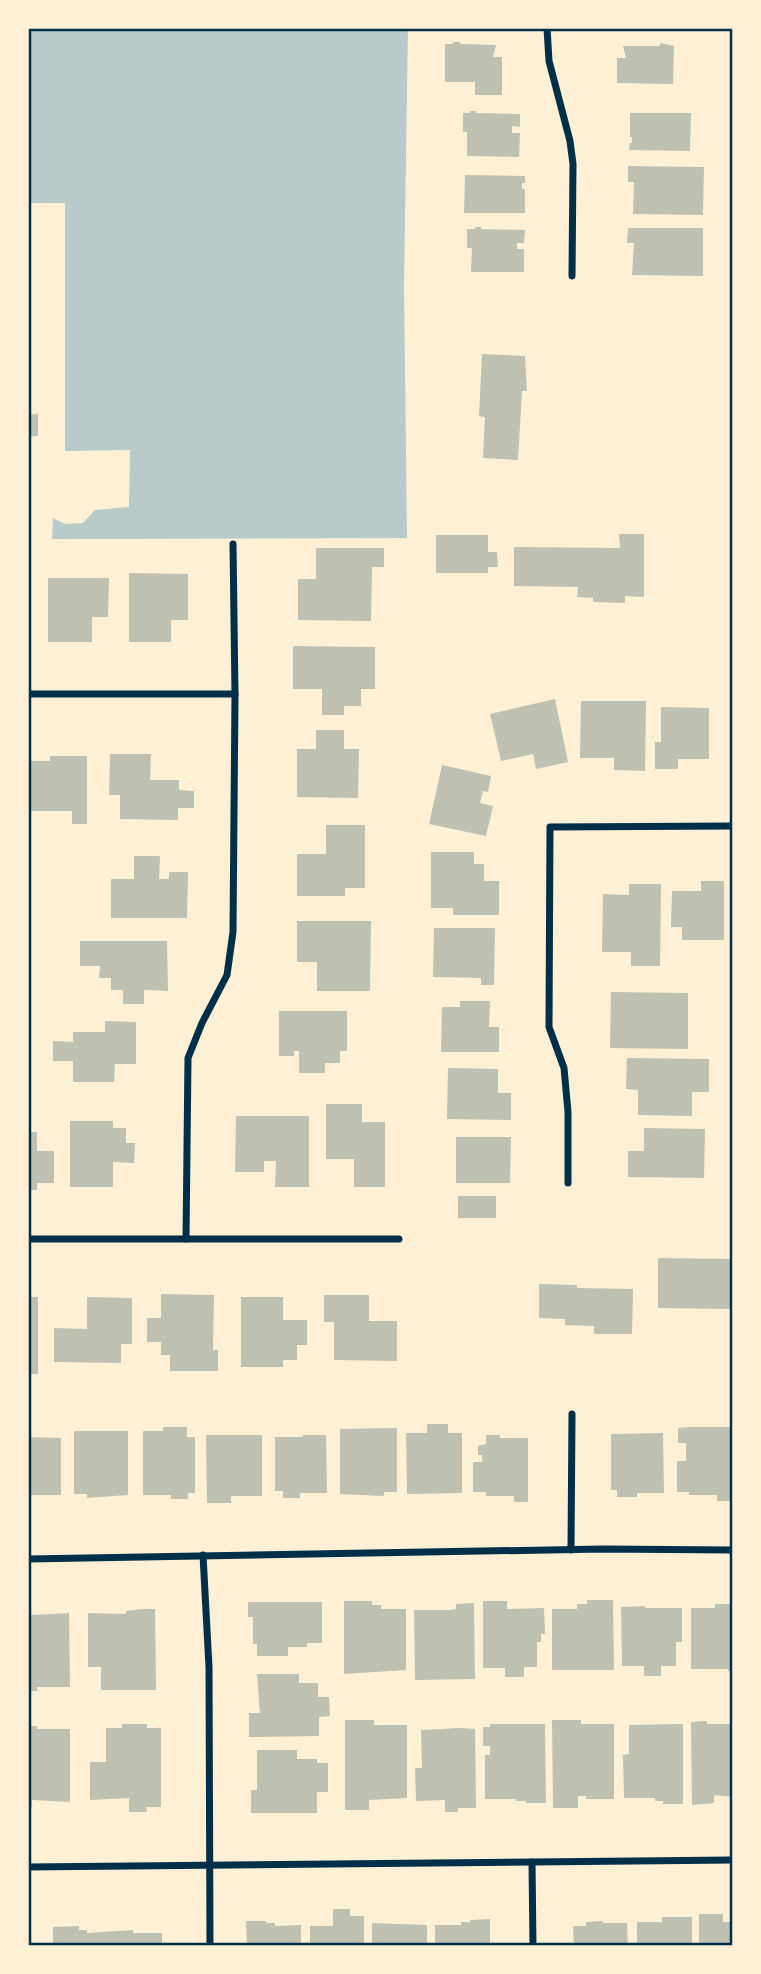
<svg xmlns="http://www.w3.org/2000/svg" width="761" height="1974" viewBox="0 0 761 1974" font-family="Figtree,sans-serif">
<style>
.green{fill:#b9caca}
.building{fill:#bec0b2}
.lines{fill:none;stroke-linecap:round;stroke-linejoin:round}
.minor{stroke:#003049;stroke-width:7}
.neatline{fill:none;stroke:#003049;stroke-width:2.5}
</style>
<rect width="100%" height="100%" fill="#fdf0d5"/>
<path class="green" d="M28 28H408L404 286 407 538 52 539 53 518 65 524 83 523 95 510 129 507 130 450 65 451V203H28Z"/>
<g class="building">
<path d="M453 42H460V44L496 45 493 57H502V95H475V82H445V44H453Z"/>
<path d="M660 43 674 46 673 84 617 83V58H626L623 46H660Z"/>
<path d="M470 111H476V113L520 114V127L512 126V133H520L519 157 467 156V132H463V113H470Z"/>
<path d="M630 113H691L690 151 629 150 630 143H632V137H630Z"/>
<path d="M628 166 704 167 703 215 633 214 634 182H628Z"/>
<path d="M465 175 525 176V183H522V189H525V213H464Z"/>
<path d="M475 227H481V229L525 230 524 243H517V249H524V272H471L472 248H467V229H475Z"/>
<path d="M628 228H703V276L632 275 634 243H627Z"/>
<path d="M482 354 525 356 527 391H522L518 460 483 458 485 417 479 416Z"/>
<path d="M38 414V436L28 437V415Z"/>
<path d="M619 534H644V597L625 596V603L593 602V598L577 597 578 587 514 586V547L620 548Z"/>
<path d="M436 535H488V552H497L498 567H488V573H436Z"/>
<path d="M316 548H384V567H372L371 621 298 620V579H316Z"/>
<path d="M129 573 188 574V620H171V642H129Z"/>
<path d="M48 578H109L108 617H92V642H48Z"/>
<path d="M293 646 375 647V689H361V706H344V715H322V689H293Z"/>
<path d="M555 699 568 762 536 769 533 754 501 761 490 714Z"/>
<path d="M581 701H646L645 771 614 770V758H580Z"/>
<path d="M661 707 709 708V759H678V769H655V742H661Z"/>
<path d="M316 730H344V749H359L358 798 297 797V749H316Z"/>
<path d="M110 754H151L150 780H179V790L194 791V808H178V820L120 819V795H109Z"/>
<path d="M50 756H87V824H72V811H28V761H50Z"/>
<path d="M442 765 491 776 488 792 483 791 480 803 493 806 486 836 429 824Z"/>
<path d="M326 825H365V888H345V896H297V854H326Z"/>
<path d="M431 852H474V864H484V881H499V915H453V908H431Z"/>
<path d="M134 856H160L159 879H169V872H188L187 918H111V879H134Z"/>
<path d="M701 881H724V940H682V927H671L672 891H701Z"/>
<path d="M629 884H661L660 966H631V952H602L603 894 629 895Z"/>
<path d="M297 921H371L370 991H317V962H297Z"/>
<path d="M434 928H495L494 985H481V978L433 977Z"/>
<path d="M80 941H167L168 991 144 990V1004H123V990H111V978H99L100 966H80Z"/>
<path d="M611 992 688 993V1049L610 1048Z"/>
<path d="M460 1001H490L489 1027H499V1052H441L442 1007H460Z"/>
<path d="M279 1011H347V1051H340V1063H325V1073H299V1051H294V1056H279Z"/>
<path d="M105 1021 136 1022V1064H115L114 1082H73V1061H53V1041L73 1042V1032H105Z"/>
<path d="M627 1058 709 1059V1092H692V1116L638 1115V1090L626 1089Z"/>
<path d="M448 1068 498 1069V1093H511V1120L447 1119Z"/>
<path d="M326 1104H362V1122H385V1187H354V1159H326Z"/>
<path d="M236 1116H309V1187H275L276 1161H264V1172H235Z"/>
<path d="M70 1121H113V1128H126V1143H135L134 1163 113 1162V1187H70Z"/>
<path d="M644 1128 705 1129 704 1178 628 1177V1151H644Z"/>
<path d="M28 1132H37V1151H54V1183H37V1190H28Z"/>
<path d="M456 1137H511L510 1183H456Z"/>
<rect x="458" y="1196" width="38" height="22"/>
<path d="M658 1258 733 1259V1309L658 1308Z"/>
<path d="M539 1284 577 1285V1288L633 1289 632 1334H594V1326L565 1325V1319L539 1318Z"/>
<path d="M161 1294 214 1295 213 1350H218V1371H170V1355H161V1342H147V1318H161Z"/>
<path d="M324 1295H369V1321H397V1361L334 1360V1322H324Z"/>
<rect x="28" y="1297" width="10" height="77"/>
<path d="M87 1297 132 1298V1344H121V1363L54 1362V1328L87 1329Z"/>
<path d="M241 1297H283V1320H307V1345H297V1360H283V1367H241Z"/>
<path d="M427 1424H448V1433H462V1493L407 1494 406 1433H427Z"/>
<path d="M163 1427H187V1437H195V1493H188V1499H171V1495H143V1431H163Z"/>
<path d="M689 1427H731V1501H717V1495H689V1492H677V1461H686V1443H678V1428Z"/>
<path d="M397 1428V1492H384V1496L340 1494V1429Z"/>
<path d="M74 1431H128V1495L87 1498V1494H74Z"/>
<path d="M663 1433 664 1493H637V1497H617V1490H611V1434Z"/>
<path d="M206 1435H262V1496H231V1503H207Z"/>
<path d="M303 1435H326L327 1493H300V1498H283V1491H275V1437H303Z"/>
<path d="M486 1435H500V1438H528V1502H514V1496H486V1492H473V1462H482V1455H478V1446L486 1444Z"/>
<path d="M28 1437 61 1438V1495H28Z"/>
<path d="M587 1600H613L614 1670H552V1609H577V1604H587Z"/>
<path d="M344 1601H372V1605H381V1609H406V1670L344 1674Z"/>
<path d="M483 1601H507V1609L544 1608 545 1634H541V1642H537V1667H524V1677H505V1668H483Z"/>
<path d="M248 1602H322V1643H307V1647H288V1656H257V1644H253V1617H248Z"/>
<path d="M474 1603 475 1679 415 1680 414 1610H451L456 1609V1604Z"/>
<path d="M715 1604H733V1671H728V1669H691V1608H715Z"/>
<path d="M28 1605H31V1615L69 1613 70 1687H37V1691H28Z"/>
<path d="M645 1606V1608H682V1642H676V1666H661V1676H644V1666H622L621 1607Z"/>
<path d="M144 1609H155L156 1690H101V1667H88V1613L126 1614V1611Z"/>
<path d="M257 1674H299V1683H318V1697H329L330 1716 319 1717V1736L249 1737V1713H260Z"/>
<path d="M345 1720H374V1725H407V1798L369 1800V1810H345Z"/>
<path d="M552 1720H581V1724H614V1799H586V1796H578V1808H553Z"/>
<path d="M707 1721V1724H733V1797L714 1795V1803L692 1805 691 1722Z"/>
<path d="M122 1724H147V1728H161V1807H146L147 1812H129V1798L90 1800V1762H106V1728H122Z"/>
<path d="M490 1724H545L546 1803H526V1801H516V1799H485V1755H490V1746H483V1727H490Z"/>
<path d="M683 1724V1804H663V1801H655V1798H624L623 1755 629 1754V1725Z"/>
<path d="M28 1726H37V1729H70V1802L32 1800V1807H28Z"/>
<path d="M461 1728 475 1729 476 1808H458V1812H445V1800L416 1801 415 1768H422L421 1730Z"/>
<path d="M257 1750H297V1759H317V1763H328V1792H317V1813H251V1790H257Z"/>
<path d="M333 1909H350V1916H364V1946H310V1926H333Z"/>
<path d="M699 1914H723V1922H733V1946H699Z"/>
<path d="M662 1917H692V1946H637V1922H662Z"/>
<path d="M490 1919V1946H435V1925H461V1922H470V1920Z"/>
<path d="M246 1921H266V1923H275V1926L301 1925V1946H247Z"/>
<path d="M603 1921V1923H627L628 1946H574L573 1926H586V1922Z"/>
<path d="M372 1923 427 1925V1946H372Z"/>
<path d="M79 1926V1930H87V1933L133 1930V1933H162V1946H53V1927Z"/>
</g>
<g class="lines">
<g class="minor">
<path d="M547 28 549 61 570 141 573 164 572 276"/>
<path d="M28 694H235"/>
<path d="M568 1183V1112L564 1068 549 1027 550 827 733 826"/>
<path d="M28 1239H399"/>
<path d="M186 1239 188 1058 202 1023 227 975 233 932 235 694 233 544"/>
<path d="M571 1550 572 1414"/>
<path d="M203 1555 209 1667 210 1946"/>
<path d="M28 1559 603 1549 733 1550"/>
<path d="M532 1862 533 1946"/>
<path d="M28 1867 733 1860"/>
</g>
</g>
<rect width="761" height="1974" fill="none" stroke="#fdf0d5" stroke-width="60"/>
<rect x="30" y="30" width="701" height="1914" class="neatline"/>
</svg>
